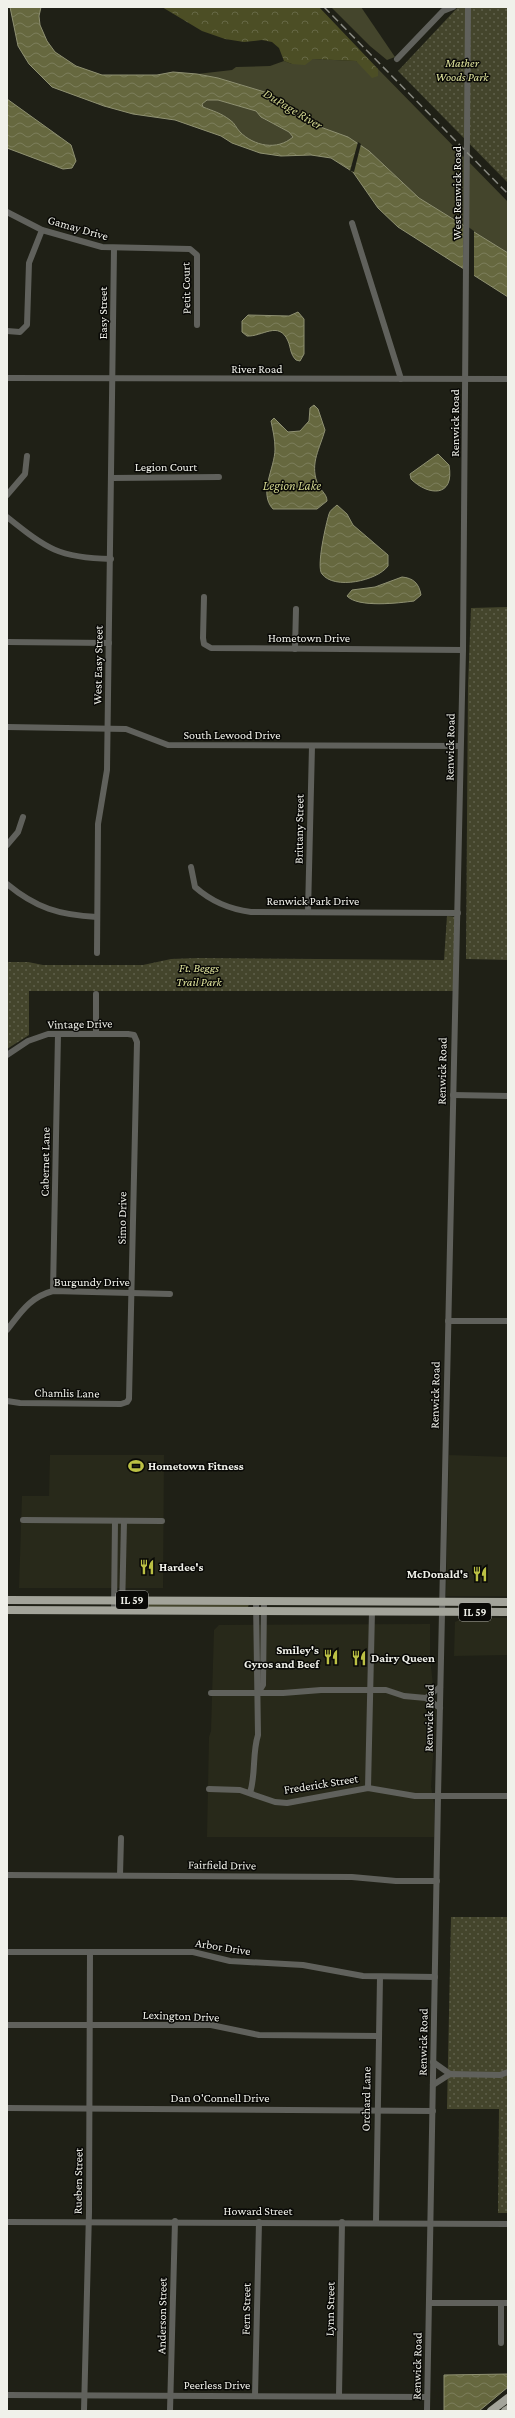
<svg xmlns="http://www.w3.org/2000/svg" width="515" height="2418" viewBox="0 0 515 2418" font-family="'Crimson Pro',serif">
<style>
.built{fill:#28291a}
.green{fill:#44452c}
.forest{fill:url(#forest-crowns)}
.park{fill:url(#park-dots)}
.water{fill:url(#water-waves);stroke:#8f9172;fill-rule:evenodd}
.pier{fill:#1f2016}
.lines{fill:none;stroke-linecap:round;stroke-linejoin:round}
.minor{stroke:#60615c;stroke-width:6}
.major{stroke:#a3a49a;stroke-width:8}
.rail{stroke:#888981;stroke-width:1.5;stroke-dasharray:8 4;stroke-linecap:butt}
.labels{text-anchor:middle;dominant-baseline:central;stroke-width:3;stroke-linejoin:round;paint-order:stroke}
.shield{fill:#090906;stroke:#ababa6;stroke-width:1}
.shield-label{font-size:11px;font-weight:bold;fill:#f0f1ea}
.park-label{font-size:12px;font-style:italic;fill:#dfe39d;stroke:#090906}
.street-label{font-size:12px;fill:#f0f1ea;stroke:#090906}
.poi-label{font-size:12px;font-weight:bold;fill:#f0f1ea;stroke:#090906;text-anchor:start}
.water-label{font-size:13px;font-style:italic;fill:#ccd08b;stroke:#090906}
</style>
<defs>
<pattern id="forest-crowns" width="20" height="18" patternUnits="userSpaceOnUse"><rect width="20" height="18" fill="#4c4e25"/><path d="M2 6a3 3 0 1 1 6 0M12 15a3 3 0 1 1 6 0" fill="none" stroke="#666845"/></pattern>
<pattern id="park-dots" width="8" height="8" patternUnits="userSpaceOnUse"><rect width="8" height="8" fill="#44452c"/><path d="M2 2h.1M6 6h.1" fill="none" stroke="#5f604b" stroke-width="1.8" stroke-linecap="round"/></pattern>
<pattern id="water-waves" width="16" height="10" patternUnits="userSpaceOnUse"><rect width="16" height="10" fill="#66683f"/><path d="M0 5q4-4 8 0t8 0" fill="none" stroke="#7c7e5b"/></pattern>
</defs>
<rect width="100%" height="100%" fill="#1f2016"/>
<g class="built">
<path d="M50 1455H164L163 1588H19L22 1496H49Z"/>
<path d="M449 1455 508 1457V1596H446Z"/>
<path d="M463 1618H508V1655L454 1656 455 1622Z"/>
<path d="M430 1624V1658L436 1712 431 1787 434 1803V1837H207L209 1737 211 1731 214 1630 219 1625Z"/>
</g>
<g class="green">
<path d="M331 7H361L395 57 387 60 370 46Z"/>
<path d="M313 59 356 61 378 76V69L508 202V253L419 198 369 151 348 137 301 120 268 93 218 78 197 74 232 70 236 67 270 66 284 61 292 64Z"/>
<path d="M207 100H218L256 111 264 119 289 132 293 137C277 151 254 146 240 132 236 128 235 123 230 120 221 113 213 111 203 107L202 104Z"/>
<path d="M133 1604H249L248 1607H133Z"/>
</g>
<path class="forest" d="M162 7H319L378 69V76L372 78 356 61 313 59 305 65 292 64 284 61 279 48 272 42 262 40 244 42 225 39 202 31Z"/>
<g class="park">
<path d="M458 7H508V183L398 71Z"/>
<path d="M508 607V960L466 959 468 686 471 608Z"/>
<path d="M447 916 457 917 456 991H29V1035L7 1049V962H28L43 965H143L171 959 199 958 444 960Z"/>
<path d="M451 1917H508V2213H498L499 2109H447Z"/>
</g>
<g class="water">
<path d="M10 7H41L39 16 40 25 47 41 55 52 76 66 102 75H157L173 72 197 74 218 78 268 93 301 120 348 137 369 151 419 198 508 253V297L398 227 378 208 353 172 331 158 311 155 281 156 260 153 232 143 221 136 175 120 133 114 104 106 52 87 29 64 18 46ZM207 100H218L256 111 261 117 289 132 293 137C277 151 254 146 240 132 236 128 235 123 230 120 221 113 213 111 203 107L202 104Z"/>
<path d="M7 99 71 145 76 161 72 168 63 169 7 148Z"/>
<path d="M298 312 304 319V354L300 361 296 360C290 354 291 348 288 341 279 320 262 337 247 336L242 332V321L248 315 289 316Z"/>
<path d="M314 405 318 409 325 430C320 448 310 463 317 482 319 490 327 493 327 501L317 509H273C258 493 275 468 275 449 275 439 273 431 271 421L274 418 288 432 300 431 309 421 310 408Z"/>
<path d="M438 454 449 465C455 498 428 496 411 479L410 474Z"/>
<path d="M337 505 347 514 353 525 388 555V566C377 581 334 590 322 574 316 567 326 524 329 514 330 510 334 508 337 505Z"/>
<path d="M402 577C413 578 419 583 421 595L414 601C399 603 358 608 347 596L352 590 375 587Z"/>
<path d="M508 2374V2387L479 2411H444V2375Z"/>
</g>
<g class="pier">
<path d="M358 142 361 144 354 172 350 171Z"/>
<path d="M464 224 474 231V277L463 271Z"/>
</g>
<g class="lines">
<g class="minor">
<path d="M397 59 443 11 453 7"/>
<path d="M7 212 42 230 102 247 190 249 197 255V325"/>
<path d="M352 223 401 379"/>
<path d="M7 331 20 332 27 325 29 263 42 230"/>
<path d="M7 378 508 379"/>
<path d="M112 478 219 477"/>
<path d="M7 495 25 474 27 456"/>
<path d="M7 517C47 549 59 558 111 559"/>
<path d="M204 597 203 638 204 644 211 648 463 650"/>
<path d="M7 642 109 643"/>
<path d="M295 649 296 609"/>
<path d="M7 727 126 729 168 745 460 746"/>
<path d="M7 845 18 832 23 817"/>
<path d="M191 867 195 887C212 902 229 909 251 912L458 913"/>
<path d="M7 884C36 908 59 915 97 917"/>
<path d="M308 912 312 746"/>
<path d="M97 953 98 824 107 770 114 249"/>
<path d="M96 1034V994"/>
<path d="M7 1055 28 1041 48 1034H128L134 1035 137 1042 129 1399 127 1402 121 1404 20 1403 7 1401"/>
<path d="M453 1095 508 1096"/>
<path d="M53 1291 58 1034"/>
<path d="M448 1321H508"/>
<path d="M7 1330C21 1312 30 1297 53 1291L170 1294"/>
<path d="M23 1520 162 1521"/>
<path d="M114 1611 115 1521"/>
<path d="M122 1611 124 1521"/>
<path d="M211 1693H283L321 1690H386L404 1696 426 1698"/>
<path d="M258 1693 263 1685 264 1601"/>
<path d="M440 1708 426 1698 440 1687"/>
<path d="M368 1788 372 1611"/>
<path d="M209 1789 240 1790 275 1802 287 1803 368 1788 415 1796H508"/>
<path d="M250 1793C256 1774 252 1754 258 1735L256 1601"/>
<path d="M7 1875 352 1877 396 1881H437"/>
<path d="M120 1875 121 1838"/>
<path d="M7 1952H193L230 1961 303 1965 363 1976 435 1977"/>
<path d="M7 2025H211L259 2035 378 2036"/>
<path d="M433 2062 450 2074"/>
<path d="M433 2085 450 2074 500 2075 508 2072"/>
<path d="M7 2108 433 2111"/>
<path d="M7 2222 508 2224"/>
<path d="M376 2222 380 1977"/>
<path d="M429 2303H508"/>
<path d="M501 2303V2343"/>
<path d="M7 2395 427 2397"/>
<path d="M255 2396 259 2222"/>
<path d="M339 2396 342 2222"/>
<path d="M84 2411 89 2212 90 1952"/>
<path d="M170 2411 175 2221"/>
<path d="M427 2411 438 1796 463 650 468 7"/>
</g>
<g class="major">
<path d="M7 1600 508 1602"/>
<path d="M7 1610 508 1612"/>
<path d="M491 2411 508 2398"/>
<path d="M505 2411 508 2409"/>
</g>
<path class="rail" d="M324 7 508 194"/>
</g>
<defs>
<symbol id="stadium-bare" viewBox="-9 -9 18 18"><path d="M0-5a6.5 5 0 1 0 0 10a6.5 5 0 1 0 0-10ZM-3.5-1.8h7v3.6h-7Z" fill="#bbc044" stroke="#090906" stroke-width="2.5" paint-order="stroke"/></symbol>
<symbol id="restaurant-bare" viewBox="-9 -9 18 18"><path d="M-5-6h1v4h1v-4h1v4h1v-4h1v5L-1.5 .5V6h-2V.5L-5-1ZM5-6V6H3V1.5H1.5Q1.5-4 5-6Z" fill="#bbc044" stroke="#090906" stroke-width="2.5" paint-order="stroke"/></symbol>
</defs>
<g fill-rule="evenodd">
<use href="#stadium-bare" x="125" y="1455" width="22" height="22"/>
<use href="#restaurant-bare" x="136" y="1556" width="22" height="22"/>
<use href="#restaurant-bare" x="469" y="1563" width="22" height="22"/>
<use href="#restaurant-bare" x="320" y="1646" width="22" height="22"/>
<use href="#restaurant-bare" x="348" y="1647" width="22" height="22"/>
</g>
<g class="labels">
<g class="shield">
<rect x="116" y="1591" width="32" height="18" rx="3"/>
<rect x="459" y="1603" width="32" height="18" rx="3"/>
</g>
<g class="shield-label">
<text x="132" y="1600">IL 59</text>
<text x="475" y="1612">IL 59</text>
</g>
<g class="park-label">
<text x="462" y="63">Mather<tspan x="462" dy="14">Woods Park</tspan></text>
<text x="199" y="968">Ft. Beggs<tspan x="199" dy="14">Trail Park</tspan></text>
</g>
<g class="street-label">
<text transform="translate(457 193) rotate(-90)">West Renwick Road</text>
<text transform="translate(78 228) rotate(16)">Gamay Drive</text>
<text transform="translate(186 288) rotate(-91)">Petit Court</text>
<text transform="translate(103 313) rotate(-90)">Easy Street</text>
<text x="257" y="369">River Road</text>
<text transform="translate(455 423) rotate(-90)">Renwick Road</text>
<text x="166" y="467">Legion Court</text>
<text x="309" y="638">Hometown Drive</text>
<text transform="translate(98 665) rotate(-89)">West Easy Street</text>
<text x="232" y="735">South Lewood Drive</text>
<text transform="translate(450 747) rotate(-89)">Renwick Road</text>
<text transform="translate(299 829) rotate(-89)">Brittany Street</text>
<text x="313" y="901">Renwick Park Drive</text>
<text transform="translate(80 1024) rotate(-1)">Vintage Drive</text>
<text transform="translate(442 1071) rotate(-89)">Renwick Road</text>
<text transform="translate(45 1162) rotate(-89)">Cabernet Lane</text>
<text transform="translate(122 1218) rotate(-89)">Simo Drive</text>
<text x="92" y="1282">Burgundy Drive</text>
<text transform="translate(67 1393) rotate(1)">Chamlis Lane</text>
<text transform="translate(435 1395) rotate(-89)">Renwick Road</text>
<text transform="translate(429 1718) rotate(-89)">Renwick Road</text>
<text transform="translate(321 1784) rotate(-9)">Frederick Street</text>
<text transform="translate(222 1865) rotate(1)">Fairfield Drive</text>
<text transform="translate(223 1947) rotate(9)">Arbor Drive</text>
<text transform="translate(181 2016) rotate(2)">Lexington Drive</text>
<text transform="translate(423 2042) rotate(-89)">Renwick Road</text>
<text x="220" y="2098">Dan O'Connell Drive</text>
<text transform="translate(366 2099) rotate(-89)">Orchard Lane</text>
<text transform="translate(78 2181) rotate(-89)">Rueben Street</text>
<text x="258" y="2211">Howard Street</text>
<text transform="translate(246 2309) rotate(-89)">Fern Street</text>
<text transform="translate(330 2309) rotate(-89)">Lynn Street</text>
<text transform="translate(162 2316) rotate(-89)">Anderson Street</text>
<text transform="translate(417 2366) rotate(-89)">Renwick Road</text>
<text x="217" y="2385">Peerless Drive</text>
</g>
<g class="poi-label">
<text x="148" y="1466">Hometown Fitness</text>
<text x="159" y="1567">Hardee's</text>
<text x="468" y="1574" text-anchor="end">McDonald's</text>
<text x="319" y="1650" text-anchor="end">Smiley's<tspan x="319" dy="14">Gyros and Beef</tspan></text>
<text x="371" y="1658">Dairy Queen</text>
</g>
<g class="water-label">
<text transform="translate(293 109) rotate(31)">DuPage River</text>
<text x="292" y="485">Legion Lake</text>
</g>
</g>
<rect width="515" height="2418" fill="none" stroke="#f0f1ea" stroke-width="16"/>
</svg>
